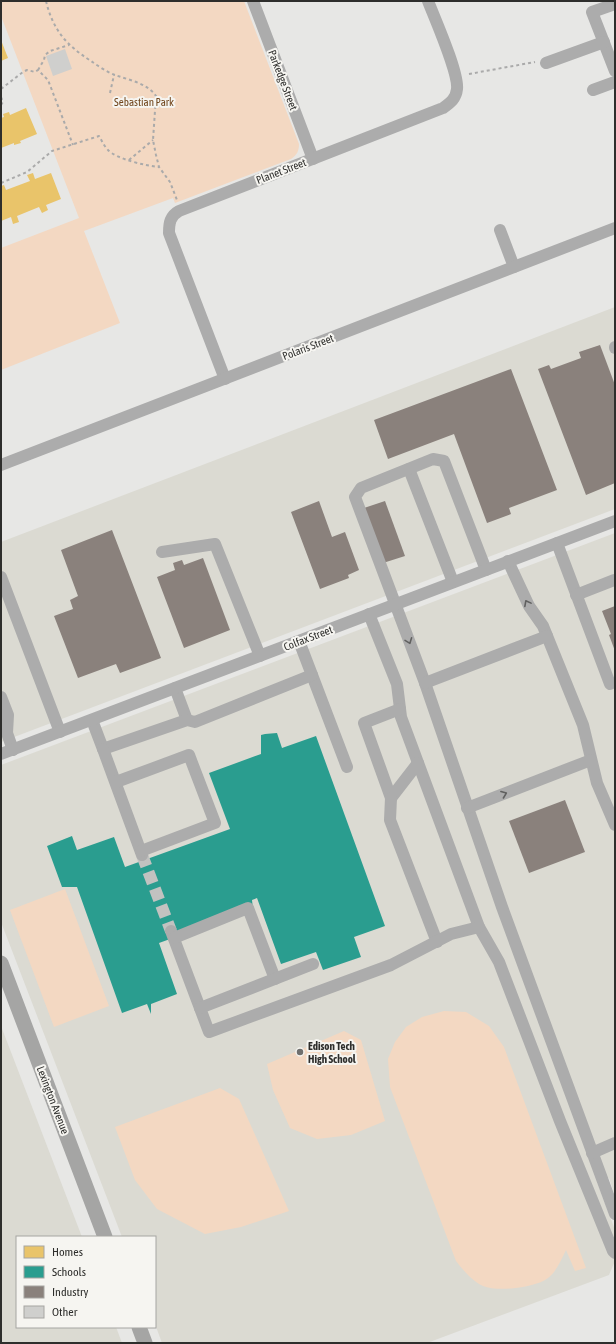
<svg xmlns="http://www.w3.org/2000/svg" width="616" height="1344" viewBox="0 0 616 1344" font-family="'Asap Condensed',sans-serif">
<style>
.built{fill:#dbdad2}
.green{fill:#f3d8c2}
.homes{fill:#e9c46a}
.schools{fill:#2a9d8f}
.industry{fill:#8a817c}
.building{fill:#cfcfcd}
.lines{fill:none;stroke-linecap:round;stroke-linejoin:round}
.minor-tunnel{stroke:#c2c2c0;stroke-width:12;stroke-dasharray:12 6;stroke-linecap:butt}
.path{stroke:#aaa;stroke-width:2;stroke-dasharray:3 3;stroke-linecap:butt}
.minor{stroke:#acacac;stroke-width:12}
.major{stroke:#a5a5a4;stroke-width:15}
.oneway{stroke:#60605f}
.poi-dot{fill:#6f6f6d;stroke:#f6f5f1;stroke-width:1.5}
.labels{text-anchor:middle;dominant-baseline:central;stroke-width:4;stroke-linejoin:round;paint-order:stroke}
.street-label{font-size:11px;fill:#2e2e2c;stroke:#f6f5f1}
.park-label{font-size:11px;fill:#70451b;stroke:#f6f5f1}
.poi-label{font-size:11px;font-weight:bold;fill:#2e2e2c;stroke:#f6f5f1;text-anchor:start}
</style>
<rect width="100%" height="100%" fill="#e7e7e5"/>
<g class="built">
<path d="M615 307V509L1 742V542Z"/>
<path d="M615 533V1196L609 1178 597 1182 615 1230V1261L609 1275 427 1343H162L155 1324V1237H122L1 922V765Z"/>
<path d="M1 1026 82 1237H17V1327H116L122 1343H1Z"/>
</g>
<g class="green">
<path d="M1 1H244L299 144C299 151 297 155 291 159L175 203 173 198 84 231 120 323 1 370V248L79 218 1 16Z"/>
<path d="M65 889 109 1006 54 1027 10 910Z"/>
<path d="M444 1011 466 1012 489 1026 504 1047 586 1268 575 1271 566 1250C561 1260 557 1271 548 1278 535 1288 498 1292 483 1286 471 1280 464 1271 456 1261L390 1087 388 1059 395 1042 406 1027 422 1017Z"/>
<path d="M344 1031 361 1040 385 1121 351 1135 317 1139 290 1128 273 1090 267 1064Z"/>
<path d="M220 1088 239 1099 289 1211 241 1227 205 1234 157 1209 135 1180 115 1127Z"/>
</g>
<g class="homes">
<path d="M1 40 8 58 1 61Z"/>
<path d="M26 108 37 134 20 141 21 143 14 145V143L1 148V118L4 117 3 114 9 112 10 115Z"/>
<path d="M33 173 35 179 51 173 61 199 46 205 48 210 42 213 39 207 17 216 19 222 13 224 11 217 1 221V186L4 185 6 190 30 181 27 175Z"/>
</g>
<path class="schools" d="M277 733 282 748 316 736 385 926 354 937 361 957 323 970 316 952 281 964 257 898 252 900 253 909 159 943 177 994 151 1004V1014L147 1004 122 1013 77 887H62L47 846 72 836 77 850 114 837 125 867 230 829 209 773 261 754V735L265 734Z"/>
<g class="industry">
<path d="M600 345 615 385V483L586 495 538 369 549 365 551 369 581 358 579 352Z"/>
<path d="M511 369 557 490 509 508 511 514 487 523 454 434 388 459 374 420Z"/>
<path d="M319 501 332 537 345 532 359 570 348 575 349 578 320 589 291 512Z"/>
<path d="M385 501 405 556 383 563 364 508Z"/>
<path d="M112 530 161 658 120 673 116 664 78 678 54 616 73 609 70 600 78 596 61 550Z"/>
<path d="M203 558 230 630 184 648 157 577 175 570 173 563 182 560 184 565Z"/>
<path d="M615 606V651L609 635 611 634 602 611Z"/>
<path d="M565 800 585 852 529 873 509 821Z"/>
</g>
<path class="building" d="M65 49 72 69 53 76 46 56Z"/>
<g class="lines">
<path class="minor-tunnel" d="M142 855 171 931"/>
<g class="path">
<path d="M46 1C53 30 66 45 91 61 98 66 107 72 115 75 129 80 147 83 156 96L153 140 156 155 159 167 170 182 177 200"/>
<path d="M38 70 44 60 45 55 50 51 69 45"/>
<path d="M469 74 535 62"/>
<path d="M1 89 23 72 27 70 35 72 38 70 48 80 73 145"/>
<path d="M110 93 114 75"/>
<path d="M1 97 3 102 1 105"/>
<path d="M129 160 153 140"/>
<path d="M1 183 27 172 52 151 99 136C102 141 104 146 108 150 116 159 147 166 159 167"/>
</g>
<g class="minor">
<path d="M253 1 313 159"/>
<path d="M615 4 592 12 615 71"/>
<path d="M546 63 604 42"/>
<path d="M593 90 615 82"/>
<path d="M500 230 514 267"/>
<path d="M615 347V348"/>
<path d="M225 379 169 233C169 223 170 216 179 211L443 108C450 103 456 99 457 89 459 73 435 19 428 1"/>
<path d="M1 465 615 228"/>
<path d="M409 469 453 582"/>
<path d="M557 543 610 684"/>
<path d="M162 552 215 544 260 656"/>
<path d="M508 561 529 606 543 626 583 725 597 783 615 825"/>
<path d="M486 570 444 461 433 459 361 488 355 497 425 683 502 907 615 1214"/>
<path d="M1 577 60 732"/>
<path d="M576 595 614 580"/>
<path d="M369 614 397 684 401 717 479 927 499 962 560 1121 613 1251 615 1253"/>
<path d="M312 675 347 767"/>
<path d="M425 683 547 636"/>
<path d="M175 688 187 720"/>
<path d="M1 697 8 715 7 733 13 750"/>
<path d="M400 709 364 723 391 798 418 763"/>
<path d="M92 720 103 749 187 720 195 722 312 675 299 641"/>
<path d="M103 749 142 855"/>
<path d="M1 754 615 521"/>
<path d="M116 782 189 755 215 823 141 851"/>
<path d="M391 798 390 820 437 942"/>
<path d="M467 808 591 760"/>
<path d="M171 931 209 1032 391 965 451 934 479 927"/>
<path d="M174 938 248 908 275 979"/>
<path d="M200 1008 313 964"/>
<path d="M592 1153 615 1143"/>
</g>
<g class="major">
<path d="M1 963 105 1237"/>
<path d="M139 1327 145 1343"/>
</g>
</g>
<defs><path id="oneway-chevron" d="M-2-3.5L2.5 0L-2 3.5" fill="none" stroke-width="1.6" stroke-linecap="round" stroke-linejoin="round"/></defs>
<g class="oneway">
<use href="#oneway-chevron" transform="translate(527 603) rotate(-118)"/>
<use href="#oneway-chevron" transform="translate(409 641) rotate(69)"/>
<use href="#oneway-chevron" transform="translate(504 794) rotate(-21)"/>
</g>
<circle class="poi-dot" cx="300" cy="1052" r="4"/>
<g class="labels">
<g class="street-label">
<text transform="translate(283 80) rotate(69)">Parkedge Street</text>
<text transform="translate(281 171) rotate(-21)">Planet Street</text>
<text transform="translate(308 347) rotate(-21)">Polaris Street</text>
<text transform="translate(308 638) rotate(-21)">Colfax Street</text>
<text transform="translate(53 1100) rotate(69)">Lexington Avenue</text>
</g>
<g class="park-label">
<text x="144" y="102">Sebastian Park</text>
</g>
<g class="poi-label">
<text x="308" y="1046">Edison Tech<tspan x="308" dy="13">High School</tspan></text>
</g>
</g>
<rect width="616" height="1344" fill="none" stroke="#2e2e2c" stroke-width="4"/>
<rect x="16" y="1236" width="140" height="92" fill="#f6f5f1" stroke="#a6a5a2"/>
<rect x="24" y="1246" width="20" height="12" fill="#e9c46a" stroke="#a6a5a2"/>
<text x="52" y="1256" font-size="12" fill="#2e2e2c">Homes</text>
<rect x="24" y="1266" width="20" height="12" fill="#2a9d8f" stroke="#a6a5a2"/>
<text x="52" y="1276" font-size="12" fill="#2e2e2c">Schools</text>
<rect x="24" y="1286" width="20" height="12" fill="#8a817c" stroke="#a6a5a2"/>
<text x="52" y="1296" font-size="12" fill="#2e2e2c">Industry</text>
<rect x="24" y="1306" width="20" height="12" fill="#cfcfcd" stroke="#a6a5a2"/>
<text x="52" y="1316" font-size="12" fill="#2e2e2c">Other</text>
</svg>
